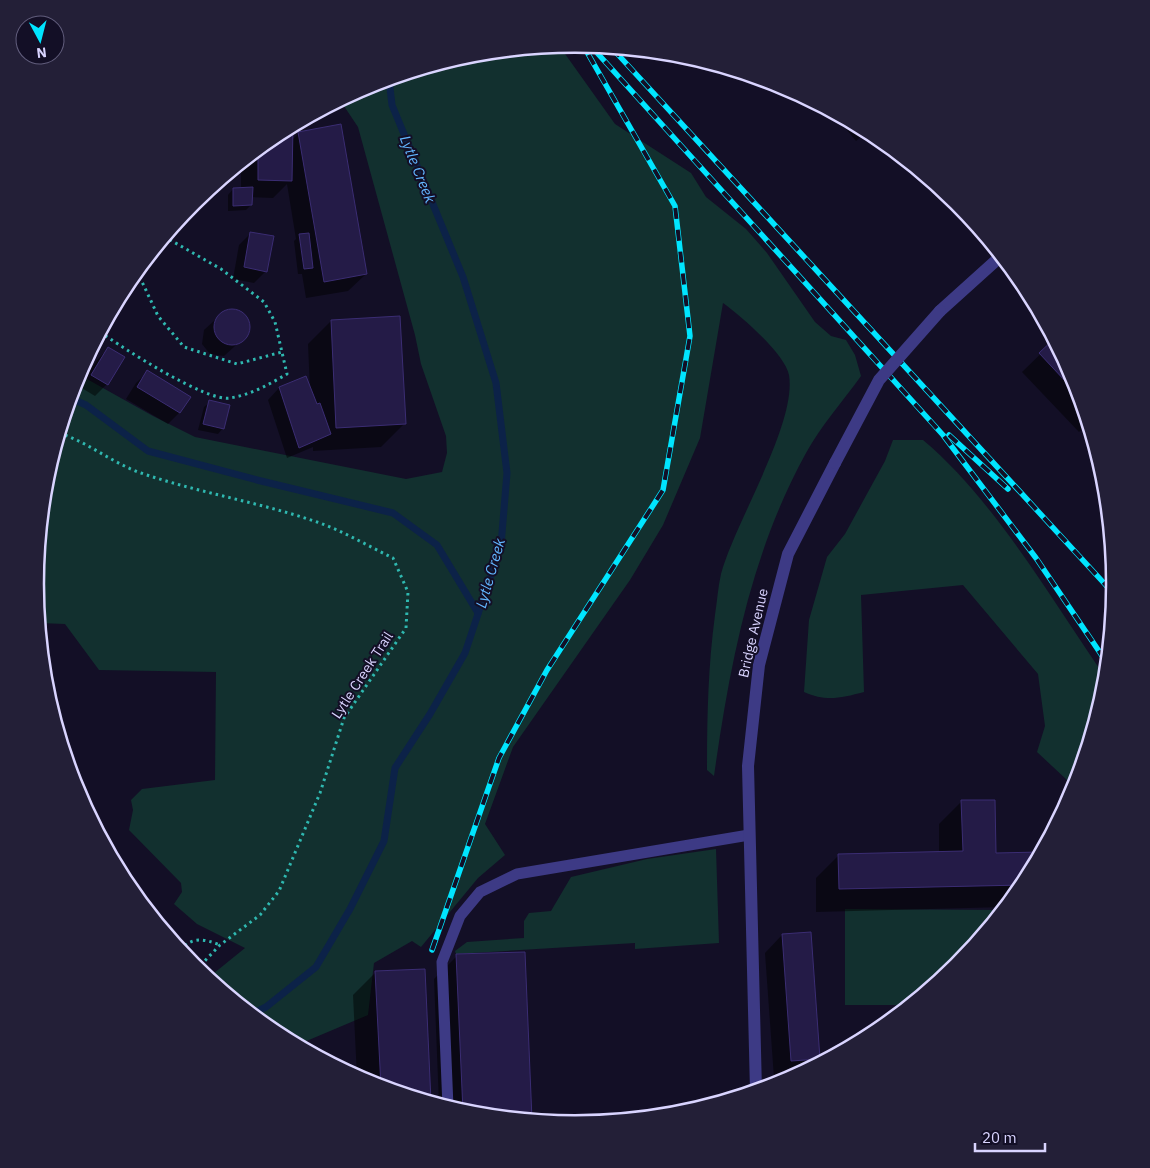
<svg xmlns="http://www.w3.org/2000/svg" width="1150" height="1168" viewBox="0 0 1150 1168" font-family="'IBM Plex Sans',sans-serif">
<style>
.green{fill:#12302f}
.shadow{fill:#0007}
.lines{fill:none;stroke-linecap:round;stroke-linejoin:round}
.stream{stroke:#0c2248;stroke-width:7}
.building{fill:#241b47;stroke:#3b2d73}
.path{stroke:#2fb8b0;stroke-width:3;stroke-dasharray:2.5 4;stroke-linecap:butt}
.service{stroke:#3d3a85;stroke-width:11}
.tertiary{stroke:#3d3a85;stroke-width:12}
.rail-casing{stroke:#00e5ff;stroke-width:5.5}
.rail{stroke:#130f26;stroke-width:4;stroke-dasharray:11;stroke-linecap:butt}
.tertiary-bridge{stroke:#3d3a85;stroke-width:12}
.labels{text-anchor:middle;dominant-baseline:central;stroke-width:4;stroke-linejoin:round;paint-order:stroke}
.street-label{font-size:14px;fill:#d9d4ff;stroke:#130f26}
.water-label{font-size:15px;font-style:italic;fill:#62b6ff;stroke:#130f26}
.rim{fill:none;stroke:#d9d4ff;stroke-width:2.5}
</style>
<rect width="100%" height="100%" fill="#130f26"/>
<g class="green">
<path d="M556 46 563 51 615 124 691 173 706 197 746 229 767 253 815 322 831 336 846 340 855 355 861 376C843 401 821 426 806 453 751 553 730 663 714 776L707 770C707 718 708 667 715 615 717 602 718 587 721 574 735 522 797 424 789 375 785 354 740 315 723 303L700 438 663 525 630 580 513 747 485 824 505 855 478 878 421 947 412 941 374 963 368 1015 297 1045 275 1033 208 978 245 948 197 924 174 904 182 892 181 883 129 830 133 810 131 800 142 789 215 780 216 672 99 670 65 624 39 623 35 584 45 478 78 374 153 416 195 437 406 479 442 472 447 453 446 436 421 364 415 335 358 127 344 106 342 99 369 85 470 54Z"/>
<path d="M893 440H923C995 500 1052 601 1106 678L1105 690 1072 794 1067 780 1037 752 1045 726 1038 674 963 585 861 595 864 692C841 698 826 702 804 692L809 620 827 557 845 534 885 461Z"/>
<path d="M716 849 719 943 635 949V943L456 954 455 951 467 942 524 938V921L529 913 551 911 571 877 647 859Z"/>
<path d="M845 909 1003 910 957 966 909 1005H845Z"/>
</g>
<g class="shadow">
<path d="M833 113 868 131 856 141Z"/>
<path d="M292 126V140L299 133 366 274 348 291 306 298 302 274H298L294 241 296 239 287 184 273 198 251 197V205L246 210 228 211V195L233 189H241V163L275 135Z"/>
<path d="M250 234 266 271 254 283 233 279 239 245Z"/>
<path d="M227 309 241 311 249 322 246 336 224 356 210 354 202 344 204 330Z"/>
<path d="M331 321 404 424 381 447 313 451V447L287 458 268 400 279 388 305 378 310 390 308 344Z"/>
<path d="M1054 341 1074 378 1088 424 1079 432 1022 372Z"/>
<path d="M108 349 123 358 107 384 95 396 80 387 97 360Z"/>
<path d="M148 372 189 398 179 413 168 424 126 399 136 383Z"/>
<path d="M210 402 223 428 218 434 198 430 204 407Z"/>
<path d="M962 801 995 855 1040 853 1024 884 1005 907 816 912V878L839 855 939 853V824Z"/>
<path d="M782 935 819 1058 809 1068 794 1076 774 1078 765 953Z"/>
<path d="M457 956 531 1120 469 1114 439 1104 434 979Z"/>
<path d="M376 972 430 1102 368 1083 357 1077 353 995Z"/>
</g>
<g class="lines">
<g class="stream">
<path d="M70 398 86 405 148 451 257 480 393 513 437 545 478 613"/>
<path d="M252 1014 266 1007 316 967 350 909 384 841 395 768 430 714 465 653 501 545 507 473 496 383 463 277 392 105 389 79"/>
</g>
</g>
<g class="building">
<path d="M341 124 367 274 324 282 298 132Z"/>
<path d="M293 125 292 181 258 180V149L275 135Z"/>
<path d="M253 187 252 205 233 206V188Z"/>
<path d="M250 232 274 236 267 272 244 267Z"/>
<path d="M309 233 313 268 304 269 299 234Z"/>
<circle cx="232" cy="327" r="18"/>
<path d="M400 316 406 424 336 428 331 320Z"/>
<path d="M1054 339 1074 378 1080 397 1039 353Z"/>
<path d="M108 347 125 357 108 385 91 375Z"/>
<path d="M147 370 191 397 180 413 137 387Z"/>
<path d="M306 376 317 404 320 403 331 434 299 448 279 387Z"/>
<path d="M209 400 230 405 224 429 203 424Z"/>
<path d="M961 800H995L996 853 1041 852 1024 885 839 889 838 854 963 851Z"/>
<path d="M811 932 820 1059 791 1061 782 934Z"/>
<path d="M525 952 532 1120 463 1112 456 954Z"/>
<path d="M425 969 431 1102 381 1087 375 971Z"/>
</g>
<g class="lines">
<g class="path">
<path d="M137 271 158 316 184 347 237 364 282 352"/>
<path d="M100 332C123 348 206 402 230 398 250 395 270 384 287 374L275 322 264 302 221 269 165 237"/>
<path d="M59 433C88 442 112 463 141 473 199 493 259 502 317 522 343 531 368 546 393 558L408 592 406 628 344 718 320 793 279 891 260 915 220 945 197 969"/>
<path d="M180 950C193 936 204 939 220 945"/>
</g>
<path class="service" d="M448 1107 442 962 460 916 480 892 517 874 749 835"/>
<g class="tertiary">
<path d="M940 311 1001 256"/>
<path d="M756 1091 748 766 759 665 788 554 835 463"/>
</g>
<defs>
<g id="rail">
<path d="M590 45 943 435 1036 558 1107 663"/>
<path d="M612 48 1114 594"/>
<path d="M949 435 1008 489"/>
<path d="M432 950 499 758 547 670 663 490 690 336 675 206 583 45"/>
</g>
</defs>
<use href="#rail" class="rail-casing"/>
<use href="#rail" class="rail"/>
<path class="tertiary-bridge" d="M835 463 879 380 940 311"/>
</g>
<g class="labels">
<g class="street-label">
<text transform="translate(753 633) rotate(-77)">Bridge Avenue</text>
<text transform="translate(362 675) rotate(-57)">Lytle Creek Trail</text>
</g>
<g class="water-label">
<text transform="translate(418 169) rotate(68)">Lytle Creek</text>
<text transform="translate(490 573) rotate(-74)">Lytle Creek</text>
</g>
</g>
<path d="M0 0H1150V1168H0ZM44 584a531 531 0 1 1 1062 0a531 531 0 1 1-1062 0Z" fill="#231f37" fill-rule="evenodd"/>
<path class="rim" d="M44 584a531 531 0 1 1 1062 0a531 531 0 1 1-1062 0Z"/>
<g transform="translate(40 40) rotate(173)"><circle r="24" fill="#130f26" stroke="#625e7d"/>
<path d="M0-4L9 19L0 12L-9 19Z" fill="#00e5ff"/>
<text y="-8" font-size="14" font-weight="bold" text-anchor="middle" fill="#d9d4ff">N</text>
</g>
<path d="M975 1143v8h70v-8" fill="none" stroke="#d9d4ff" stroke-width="2.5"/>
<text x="982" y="1143" font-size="15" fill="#d9d4ff" stroke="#130f26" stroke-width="4" paint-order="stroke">20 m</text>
</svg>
